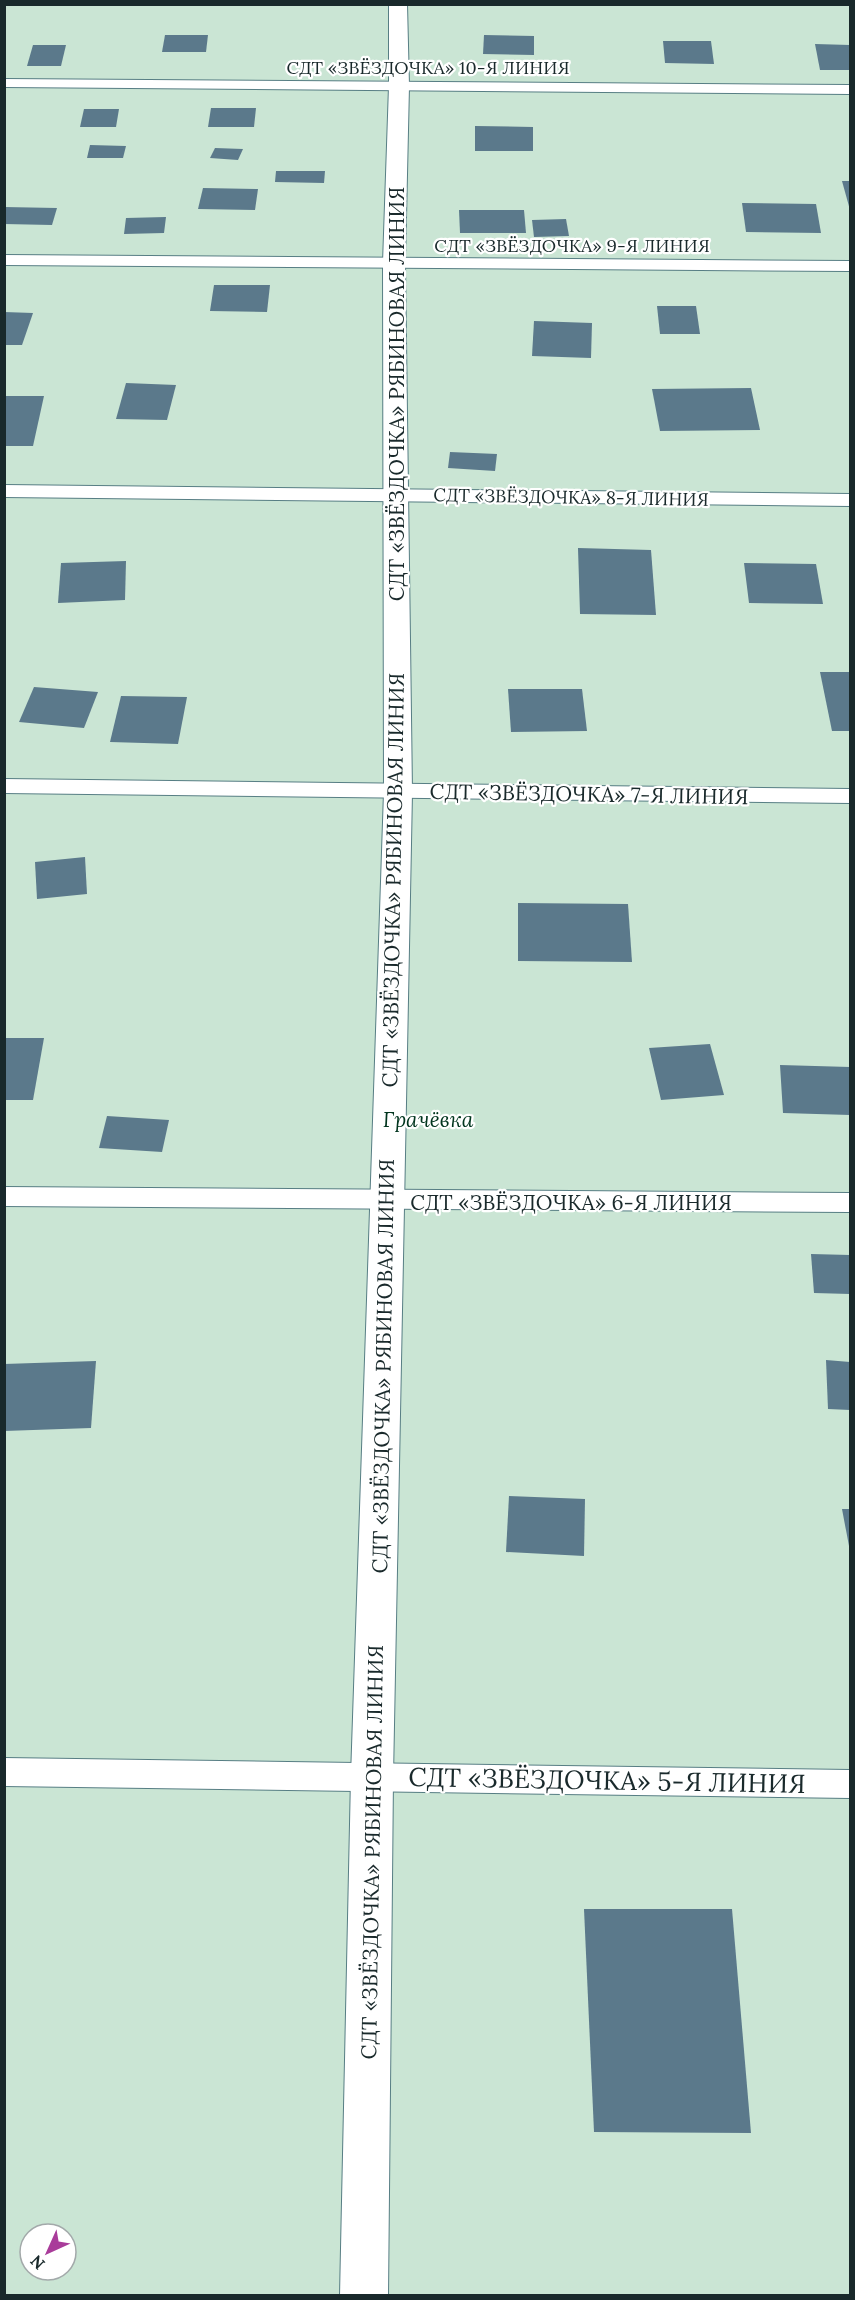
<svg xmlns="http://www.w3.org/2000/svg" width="855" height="2300" viewBox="0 0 855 2300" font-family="Lora,serif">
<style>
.green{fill:#cae5d4;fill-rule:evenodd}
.building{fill:#5b798b}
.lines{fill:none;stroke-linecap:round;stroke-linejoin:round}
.lane-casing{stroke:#577e84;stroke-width:2}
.street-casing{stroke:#577e84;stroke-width:2}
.lane{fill:#fff;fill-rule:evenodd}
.street{fill:#fff;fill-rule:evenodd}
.labels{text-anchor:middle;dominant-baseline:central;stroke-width:4.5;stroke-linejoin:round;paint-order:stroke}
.far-street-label{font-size:18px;fill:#19292b;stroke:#fff}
.street-label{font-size:21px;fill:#19292b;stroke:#fff}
.park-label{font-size:21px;font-style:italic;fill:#01351e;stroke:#fff}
.near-street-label{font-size:26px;fill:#19292b;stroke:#fff}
</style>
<rect width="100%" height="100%" fill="#e1fafe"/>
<path class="green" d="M5 5H850V2295L5 2296ZM30 2234H66V2270H30Z"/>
<g class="building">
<path d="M165 35H208L206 52H162Z"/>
<path d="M484 35 534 36V55L483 54Z"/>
<path d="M663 41H711L714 64 665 63Z"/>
<path d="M815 44 850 45V70H820Z"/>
<path d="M33 45H66L61 66H27Z"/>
<path d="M211 108H256L254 127H208Z"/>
<path d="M84 109H119L116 127H80Z"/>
<path d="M475 126 533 127V151H475Z"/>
<path d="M90 145 126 146 123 158H87Z"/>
<path d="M215 148 243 149 238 160 210 158Z"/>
<path d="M276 171H325L324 183 275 182Z"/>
<path d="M842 181H850V210Z"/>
<path d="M203 188 258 189 255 210 198 209Z"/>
<path d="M742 203 816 204 821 233 746 232Z"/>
<path d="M4 207 57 208 52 225 4 224Z"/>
<path d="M459 210H524L526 233H460Z"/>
<path d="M166 217 164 233 124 234 126 218Z"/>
<path d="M566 219 569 236 534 237 532 220Z"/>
<path d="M214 285H270L267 312 210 311Z"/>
<path d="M657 306H696L700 334H660Z"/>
<path d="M4 312 33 313 22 345H4Z"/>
<path d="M534 321 592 323 591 358 532 356Z"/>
<path d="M126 383 176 385 167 420 116 419Z"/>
<path d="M751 388 760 430 660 431 652 389Z"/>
<path d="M4 396H44L33 446H4Z"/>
<path d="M450 452 497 454 495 471 448 468Z"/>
<path d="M578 548 651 550 656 615 580 614Z"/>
<path d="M126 561 125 600 58 603 61 563Z"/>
<path d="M744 563 816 564 823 604 749 603Z"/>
<path d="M820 672H850V731H832Z"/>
<path d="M34 687 98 692 84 728 19 722Z"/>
<path d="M508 689H582L587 731 511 732Z"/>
<path d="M121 696 187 697 178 744 110 742Z"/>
<path d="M85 857 87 894 37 899 35 862Z"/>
<path d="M518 903 628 904 632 962 518 961Z"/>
<path d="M4 1038H44L33 1100H4Z"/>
<path d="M710 1044 724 1095 661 1100 649 1048Z"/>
<path d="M780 1065 850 1067V1115L783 1113Z"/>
<path d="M107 1116 169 1120 162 1152 99 1148Z"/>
<path d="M811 1254 850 1255V1294L814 1293Z"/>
<path d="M826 1360 850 1362V1410L828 1409Z"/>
<path d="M96 1361 91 1428 4 1431V1364Z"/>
<path d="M509 1496 585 1499 584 1556 506 1552Z"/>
<path d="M842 1509H850V1546H849Z"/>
<path d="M584 1909H732L751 2133 594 2132Z"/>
</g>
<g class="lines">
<defs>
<g id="lane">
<path d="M4 79 850 85V94L4 87Z"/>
<path d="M4 255 850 261V271L4 265Z"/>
<path d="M4 485 850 494V506L4 497Z"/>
<path d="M4 779 850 789V803L4 793Z"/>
<path d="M4 1187 850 1193V1212L4 1206Z"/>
<path d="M4 1758 850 1770V1798L4 1786Z"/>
</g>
<path id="street" d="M389 4H407L409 86 405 263 412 792 393 1777 388 2296H340L351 1777 384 792 383 263 389 86Z"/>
</defs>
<use href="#lane" class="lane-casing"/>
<use href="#street" class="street-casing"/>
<use href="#lane" class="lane"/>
<use href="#street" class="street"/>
</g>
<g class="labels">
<g class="far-street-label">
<text x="428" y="67">СДТ «ЗВЁЗДОЧКА» 10-Я ЛИНИЯ</text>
<text x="572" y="245">СДТ «ЗВЁЗДОЧКА» 9-Я ЛИНИЯ</text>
<text transform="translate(571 497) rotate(1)">СДТ «ЗВЁЗДОЧКА» 8-Я ЛИНИЯ</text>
</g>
<g class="street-label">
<text transform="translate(396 394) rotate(-90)">СДТ «ЗВЁЗДОЧКА» РЯБИНОВАЯ ЛИНИЯ</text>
<text transform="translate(589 794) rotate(1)">СДТ «ЗВЁЗДОЧКА» 7-Я ЛИНИЯ</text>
<text transform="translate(393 880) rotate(-89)">СДТ «ЗВЁЗДОЧКА» РЯБИНОВАЯ ЛИНИЯ</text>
<text x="571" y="1202">СДТ «ЗВЁЗДОЧКА» 6-Я ЛИНИЯ</text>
<text transform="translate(383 1366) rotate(-89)">СДТ «ЗВЁЗДОЧКА» РЯБИНОВАЯ ЛИНИЯ</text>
<text transform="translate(372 1852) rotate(-89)">СДТ «ЗВЁЗДОЧКА» РЯБИНОВАЯ ЛИНИЯ</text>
</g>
<g class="park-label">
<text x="428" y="1119">Грачёвка</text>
</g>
<g class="near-street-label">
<text transform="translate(607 1780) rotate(1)">СДТ «ЗВЁЗДОЧКА» 5-Я ЛИНИЯ</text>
</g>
</g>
<rect width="855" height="2300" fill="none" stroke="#19292b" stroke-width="12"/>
<g transform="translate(48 2252) rotate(225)"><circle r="28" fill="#ffffff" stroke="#a3a9aa" stroke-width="1.5"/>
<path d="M0-4.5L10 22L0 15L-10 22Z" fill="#a93c9a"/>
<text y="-9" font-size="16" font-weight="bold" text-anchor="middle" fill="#19292b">N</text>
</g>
</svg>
